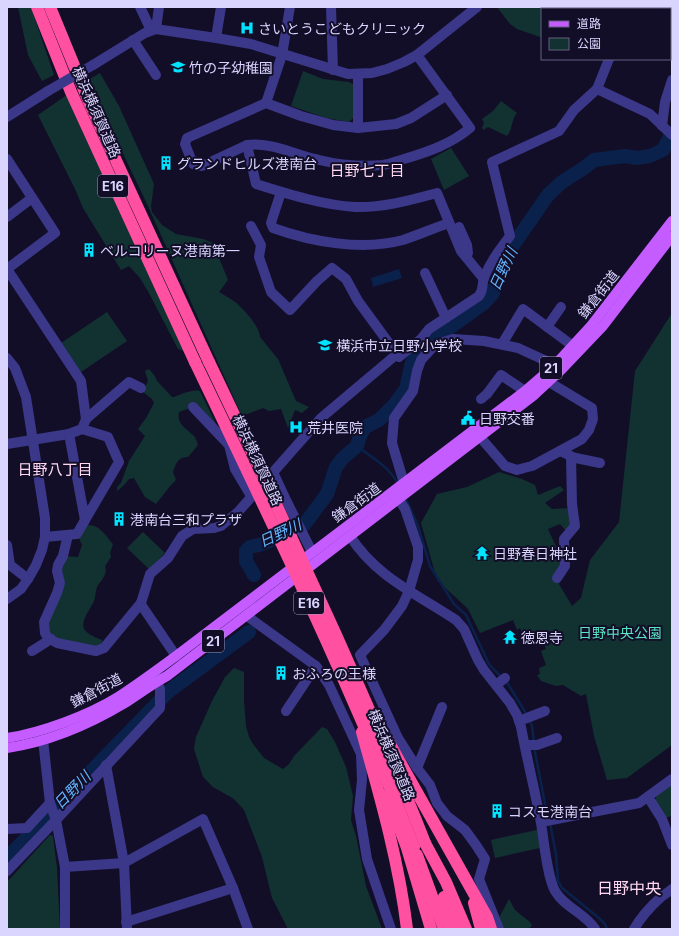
<svg xmlns="http://www.w3.org/2000/svg" width="679" height="936" viewBox="0 0 679 936" font-family="Inter,'Noto Sans JP',sans-serif">
<style>
.green{fill:#113231}
.water{fill:#0a214b}
.lines{fill:none;stroke-linecap:round;stroke-linejoin:round}
.stream{stroke:#0a214b;stroke-width:2.5}
.river{stroke:#0a214b;stroke-width:14}
.minor{stroke:#3b3789;stroke-width:10}
.major{stroke:#c45cff;stroke-width:10}
.highway{stroke:#ff50a2;stroke-width:12}
.minor-bridge{stroke:#3b3789;stroke-width:10}
.highway-bridge{stroke:#ff50a2;stroke-width:12}
.labels{text-anchor:middle;dominant-baseline:central;stroke-width:4;stroke-linejoin:round;paint-order:stroke}
.shield{fill:#130e28;stroke:#9e99be;stroke-width:1}
.shield-label{font-size:13px;font-weight:bold;fill:#dad5ff}
.poi-label{font-size:14px;fill:#dad5ff;stroke:#130e28;text-anchor:start}
.street-label{font-size:14px;fill:#dad5ff;stroke:#130e28}
.park-label{font-size:14px;fill:#5ae5c4;stroke:#130e28}
.neighbourhood-label{font-size:15px;fill:#ffd7f0;stroke:#130e28}
.water-label{font-size:15px;font-style:italic;fill:#63b5ff;stroke:#130e28}
.quarter-label{font-size:16px;fill:#ffd7f0;stroke:#130e28}
</style>
<rect width="100%" height="100%" fill="#130e28"/>
<g class="green">
<path d="M18 7H31L54 75 42 81 28 55Z"/>
<path d="M497 7H599V9H542V39L540 37 517 29 510 24Z"/>
<path d="M303 71 323 79 349 82 354 85 353 118 349 122 326 118 291 106Z"/>
<path d="M100 73 119 106 154 184 151 206 152 212 162 225 176 234 203 239 213 243 228 280 219 292C224 295 230 298 235 302 243 308 260 327 260 337L278 359 296 401 309 407 302 413 295 410 288 428 281 409 269 411 263 408 242 416 147 204 88 80Z"/>
<path d="M71 92 186 352 178 349 149 293 140 278 129 266 121 270 83 208 76 191 38 115Z"/>
<path d="M501 101 517 113C511 120 513 129 507 136L488 127 484 130 482 128 484 123 482 119 493 111Z"/>
<path d="M451 148 469 176 444 190 431 159Z"/>
<path d="M107 312 127 341 81 372 61 343Z"/>
<path d="M672 313V745L627 778 607 780 594 736 586 694 581 696 563 685 556 686 541 681 537 675 540 674 539 668 546 665 541 651 546 649 540 634 525 639 520 628 517 630 513 620 480 633 468 609 437 580 421 523 437 494 467 487 499 472 522 479 535 485 538 495 560 486 564 490 545 503 552 509 571 508 573 525 568 533 560 524 548 529 565 566 559 584 572 606 581 598 590 560 619 522 635 371Z"/>
<path d="M149 369 154 375 157 381 172 397H174C182 394 192 389 200 391L222 436 193 407 179 412C176 424 187 429 194 436 196 438 197 442 198 445L188 457C178 457 176 463 173 472L176 480 170 486 156 504 145 497 134 478 129 479 123 486 117 491V487L121 483 129 461 145 436 138 429 146 418 154 403 152 399 143 392 148 381 145 371Z"/>
<path d="M88 525C100 525 106 536 113 544L110 553 111 557 105 566C108 573 102 580 98 585 95 590 96 598 93 603 81 624 76 630 102 640V644L95 649 57 643 44 628 63 556 78 557 82 545 77 534Z"/>
<path d="M143 532 165 553 149 569 127 548Z"/>
<path d="M234 668 244 672V701L246 726 249 737 253 744 264 758 283 769 289 764 294 756 322 727 327 729 335 742 346 767 353 796 351 820 356 836 366 886 382 929H288L272 898 262 857 244 810 234 799 213 787 203 777 194 749 196 737 212 701 225 677Z"/>
<path d="M672 785V816L664 818 655 801 657 795Z"/>
<path d="M537 830 540 848 495 858 491 840Z"/>
<path d="M50 835 53 836 57 868 60 929H7V882Z"/>
<path d="M509 899 515 910 530 922 532 925 531 927 527 929H502L498 918 500 916Z"/>
</g>
<path class="water" d="M399 269 402 278 373 287 371 278Z"/>
<g class="lines">
<g class="stream">
<path d="M357 446C371 457 390 467 398 484"/>
<path d="M405 497 418 526 430 566 454 604 466 615 489 664 501 677"/>
<path d="M505 681 508 684 527 715"/>
<path d="M529 720 532 726 534 742"/>
<path d="M534 747 548 819"/>
<path d="M550 823 556 854 558 881 562 888 599 918 605 924 607 929"/>
</g>
<g class="river">
<path d="M254 575 246 561V551L250 547 263 544 304 525 327 494 336 467 343 458 357 446 360 436 365 427 379 420 395 404 406 389 412 362 422 349 434 339 484 303 493 293 501 267 507 254 548 195 562 182 584 168 594 160 625 156 637 158 650 156 663 150 672 133"/>
<path d="M7 858 169 691 249 632"/>
</g>
<g class="minor">
<path d="M140 7 151 30"/>
<path d="M331 7 333 70"/>
<path d="M631 9 632 7"/>
<path d="M663 9 664 7"/>
<path d="M156 29 159 7"/>
<path d="M216 38 221 7"/>
<path d="M133 40 156 75"/>
<path d="M670 45 672 46"/>
<path d="M417 55 470 128C451 144 428 152 404 159 397 161 390 164 383 165 362 167 340 165 319 160 295 155 272 142 247 145L202 166 193 164 185 144 187 138 266 103 301 116 333 125 358 128 396 124 411 118 447 95"/>
<path d="M609 59 597 89 650 114 672 135"/>
<path d="M93 65 145 33 156 29 216 38 251 44 348 74 372 73 387 69 404 62 417 55 477 7"/>
<path d="M358 74V128"/>
<path d="M266 103 282 55 290 7"/>
<path d="M7 117 48 91"/>
<path d="M662 126 665 102 672 80"/>
<path d="M247 145 256 184C288 194 322 205 355 207 383 208 411 200 437 193L461 251 484 279"/>
<path d="M7 159 55 233 7 269 81 381 86 419 82 429 69 434 7 444"/>
<path d="M281 192 271 223 273 228C312 242 362 251 403 240 418 235 434 228 449 223"/>
<path d="M7 217 32 198"/>
<path d="M251 226 261 245 259 257 271 292 290 310 317 281 332 268 346 279 358 301 399 357 421 339 429 329 479 296C485 286 481 286 484 278 490 262 500 249 510 236L492 162 559 131 574 110 597 89"/>
<path d="M459 227 467 245 468 253 466 256"/>
<path d="M425 273 446 318"/>
<path d="M547 327 561 307"/>
<path d="M502 344 523 309 573 346"/>
<path d="M7 358 15 368 26 397 45 518V537L42 550 36 565 28 579 21 589 7 599"/>
<path d="M481 399 487 394 501 375 525 391"/>
<path d="M193 407 229 445 235 469 251 496"/>
<path d="M86 419 129 382 141 388"/>
<path d="M69 434 85 520 119 462 108 437 82 429"/>
<path d="M480 437 505 466 517 470 524 468 532 466 582 439 589 430 593 419 592 408 549 382"/>
<path d="M571 457 600 463"/>
<path d="M273 472 286 500 312 552"/>
<path d="M404 483 392 443 394 418 413 391 417 371 421 360 432 348 443 342 453 339 484 341 518 348 555 365"/>
<path d="M394 492 405 509 418 547V560L409 591 402 606 384 630 360 655 398 738 417 768 430 785 437 803 447 816 465 830 476 845 485 859 479 879 499 929"/>
<path d="M68 535 63 556 58 565 57 571 60 583 57 593 44 622 45 633 48 638 57 643 96 651 104 648 141 603"/>
<path d="M350 536C376 577 417 594 456 620L464 629 478 660 484 670 510 703 517 715 521 727C527 759 535 791 541 823 544 841 547 876 555 891 565 908 585 913 595 929"/>
<path d="M45 537 77 534 85 520"/>
<path d="M7 545 10 565 28 579"/>
<path d="M557 578 565 566 564 539 575 526 572 504 571 456 560 451"/>
<path d="M247 616 316 666 286 711"/>
<path d="M32 651 51 639"/>
<path d="M176 656 142 606 141 603 150 574 168 558 182 536 193 529 214 528 221 526 238 512 321 418 397 354"/>
<path d="M316 666 329 685 361 754 362 780 359 810 367 859 391 929"/>
<path d="M496 685 505 678"/>
<path d="M519 721 545 711"/>
<path d="M525 745H537L557 738"/>
<path d="M106 765 124 863 127 929"/>
<path d="M417 768 442 707"/>
<path d="M648 797 662 819 672 845"/>
<path d="M541 822 639 803 672 779"/>
<path d="M7 829 27 828 50 803"/>
<path d="M65 867 124 863 203 819 233 888 248 929"/>
<path d="M7 871 56 820 50 803 43 740"/>
<path d="M126 922 233 888"/>
<path d="M65 929V867L56 820 160 708V689L155 674"/>
<path d="M634 929C641 917 651 906 661 897 665 894 669 892 672 889"/>
</g>
<g class="major">
<path d="M7 738C41 733 89 715 118 697 138 684 157 670 176 656L525 391 555 365 590 327 672 221"/>
<path d="M7 748C48 742 90 724 125 703 139 694 152 684 167 676L533 396 562 369 603 326 672 236"/>
</g>
<g class="highway">
<path d="M37 7 71 92 195 362"/>
<path d="M50 7 89 102 209 362"/>
<path d="M362 732C380 796 399 862 407 929"/>
<path d="M387 739 487 917 491 929"/>
<path d="M387 795 407 848 431 929"/>
<path d="M425 843 446 882 466 929"/>
<path d="M417 855 444 929"/>
<path d="M444 897 455 929"/>
<path d="M474 903 481 929"/>
</g>
<path class="minor-bridge" d="M48 91 93 65"/>
<g class="highway-bridge">
<path d="M195 362C272 522 349 682 414 847"/>
<path d="M209 362C253 453 295 545 337 637 367 705 398 773 425 843"/>
</g>
</g>
<defs>
<symbol id="hospital-bare" viewBox="-9 -9 18 18"><path d="M-5-5h3v3.5h4V-5h3V5h-3V1.5h-4V5h-3Z" fill="#01e3ff" stroke="#130e28" stroke-width="2.5" paint-order="stroke"/></symbol>
<symbol id="school-bare" viewBox="-9 -9 18 18"><path d="M0-5L7-2L0 1L-7-2ZM-4 1L0 2.5L4 1V4Q0 6-4 4Z" fill="#01e3ff" stroke="#130e28" stroke-width="2.5" paint-order="stroke"/></symbol>
<symbol id="building-bare" viewBox="-9 -9 18 18"><path d="M-4-6H4V6H1V3H-1V6H-4ZM-2.5-4.3h1.7v1.8h-1.7ZM.8-4.3h1.7v1.8H.8ZM-2.5-1h1.7V.8h-1.7ZM.8-1h1.7V.8H.8Z" fill="#01e3ff" stroke="#130e28" stroke-width="2.5" paint-order="stroke"/></symbol>
<symbol id="civic-bare" viewBox="-9 -9 18 18"><path d="M-.6-6.5H3V-4.5H.6V-3L4-1V1h2V6H-6V1h2V-1L-.6-3ZM-1.2 2.5V6h2.4V2.5Z" fill="#01e3ff" stroke="#130e28" stroke-width="2.5" paint-order="stroke"/></symbol>
<symbol id="temple-bare" viewBox="-9 -9 18 18"><path d="M0-6L5-2H3V0L6.5 2.5H4V6H1.5V3h-3V6H-4V2.5H-6.5L-3 0V-2H-5Z" fill="#01e3ff" stroke="#130e28" stroke-width="2.5" paint-order="stroke"/></symbol>
</defs>
<g fill-rule="evenodd">
<use href="#hospital-bare" x="237" y="18" width="20" height="20"/>
<use href="#school-bare" x="168" y="57" width="20" height="20"/>
<use href="#building-bare" x="156" y="153" width="20" height="20"/>
<use href="#building-bare" x="79" y="240" width="20" height="20"/>
<use href="#school-bare" x="315" y="335" width="20" height="20"/>
<use href="#civic-bare" x="458" y="408" width="20" height="20"/>
<use href="#hospital-bare" x="286" y="417" width="20" height="20"/>
<use href="#building-bare" x="109" y="509" width="20" height="20"/>
<use href="#temple-bare" x="472" y="543" width="20" height="20"/>
<use href="#temple-bare" x="500" y="627" width="20" height="20"/>
<use href="#building-bare" x="271" y="663" width="20" height="20"/>
<use href="#building-bare" x="487" y="801" width="20" height="20"/>
</g>
<g class="labels">
<g class="shield">
<rect x="98" y="175" width="30" height="22" rx="3"/>
<rect x="540" y="357" width="22" height="22" rx="3"/>
<rect x="294" y="592" width="30" height="22" rx="3"/>
<rect x="202" y="630" width="22" height="22" rx="3"/>
</g>
<g class="shield-label">
<text x="113" y="186">E16</text>
<text x="551" y="368">21</text>
<text x="309" y="603">E16</text>
<text x="213" y="641">21</text>
</g>
<g class="poi-label">
<text x="258" y="28">さいとうこどもクリニック</text>
<text x="189" y="67">竹の子幼稚園</text>
<text x="177" y="163">グランドヒルズ港南台</text>
<text x="100" y="250">ベルコリーヌ港南第一</text>
<text x="336" y="345">横浜市立日野小学校</text>
<text x="479" y="418">日野交番</text>
<text x="307" y="427">荒井医院</text>
<text x="130" y="519">港南台三和プラザ</text>
<text x="493" y="553">日野春日神社</text>
<text x="521" y="637">徳恩寺</text>
<text x="292" y="673">おふろの王様</text>
<text x="508" y="811">コスモ港南台</text>
</g>
<g class="street-label">
<text transform="translate(97 112) rotate(66)">横浜横須賀道路</text>
<text transform="translate(598 294) rotate(-52)">鎌倉街道</text>
<text transform="translate(258 460) rotate(65)">横浜横須賀道路</text>
<text transform="translate(356 502) rotate(-36)">鎌倉街道</text>
<text transform="translate(96 690) rotate(-28)">鎌倉街道</text>
<text transform="translate(392 755) rotate(67)">横浜横須賀道路</text>
</g>
<g class="park-label">
<text x="620" y="632">日野中央公園</text>
</g>
<g class="neighbourhood-label">
<text x="367" y="170">日野七丁目</text>
<text x="55" y="469">日野八丁目</text>
</g>
<g class="water-label">
<text transform="translate(503 269) rotate(-65)">日野川</text>
<text transform="translate(280 533) rotate(-25)">日野川</text>
<text transform="translate(72 790) rotate(-46)">日野川</text>
</g>
<g class="quarter-label">
<text x="629" y="888">日野中央</text>
</g>
</g>
<rect width="679" height="936" fill="none" stroke="#dad5ff" stroke-width="16"/>
<rect x="541" y="8" width="130" height="52" fill="#130e28" stroke="#635e7e"/>
<rect x="549" y="21" width="20" height="6" fill="#c45cff" stroke="#635e7e"/>
<text x="577" y="28" font-size="12" fill="#dad5ff">道路</text>
<rect x="549" y="38" width="20" height="12" fill="#113231" stroke="#635e7e"/>
<text x="577" y="48" font-size="12" fill="#dad5ff">公園</text>
</svg>
